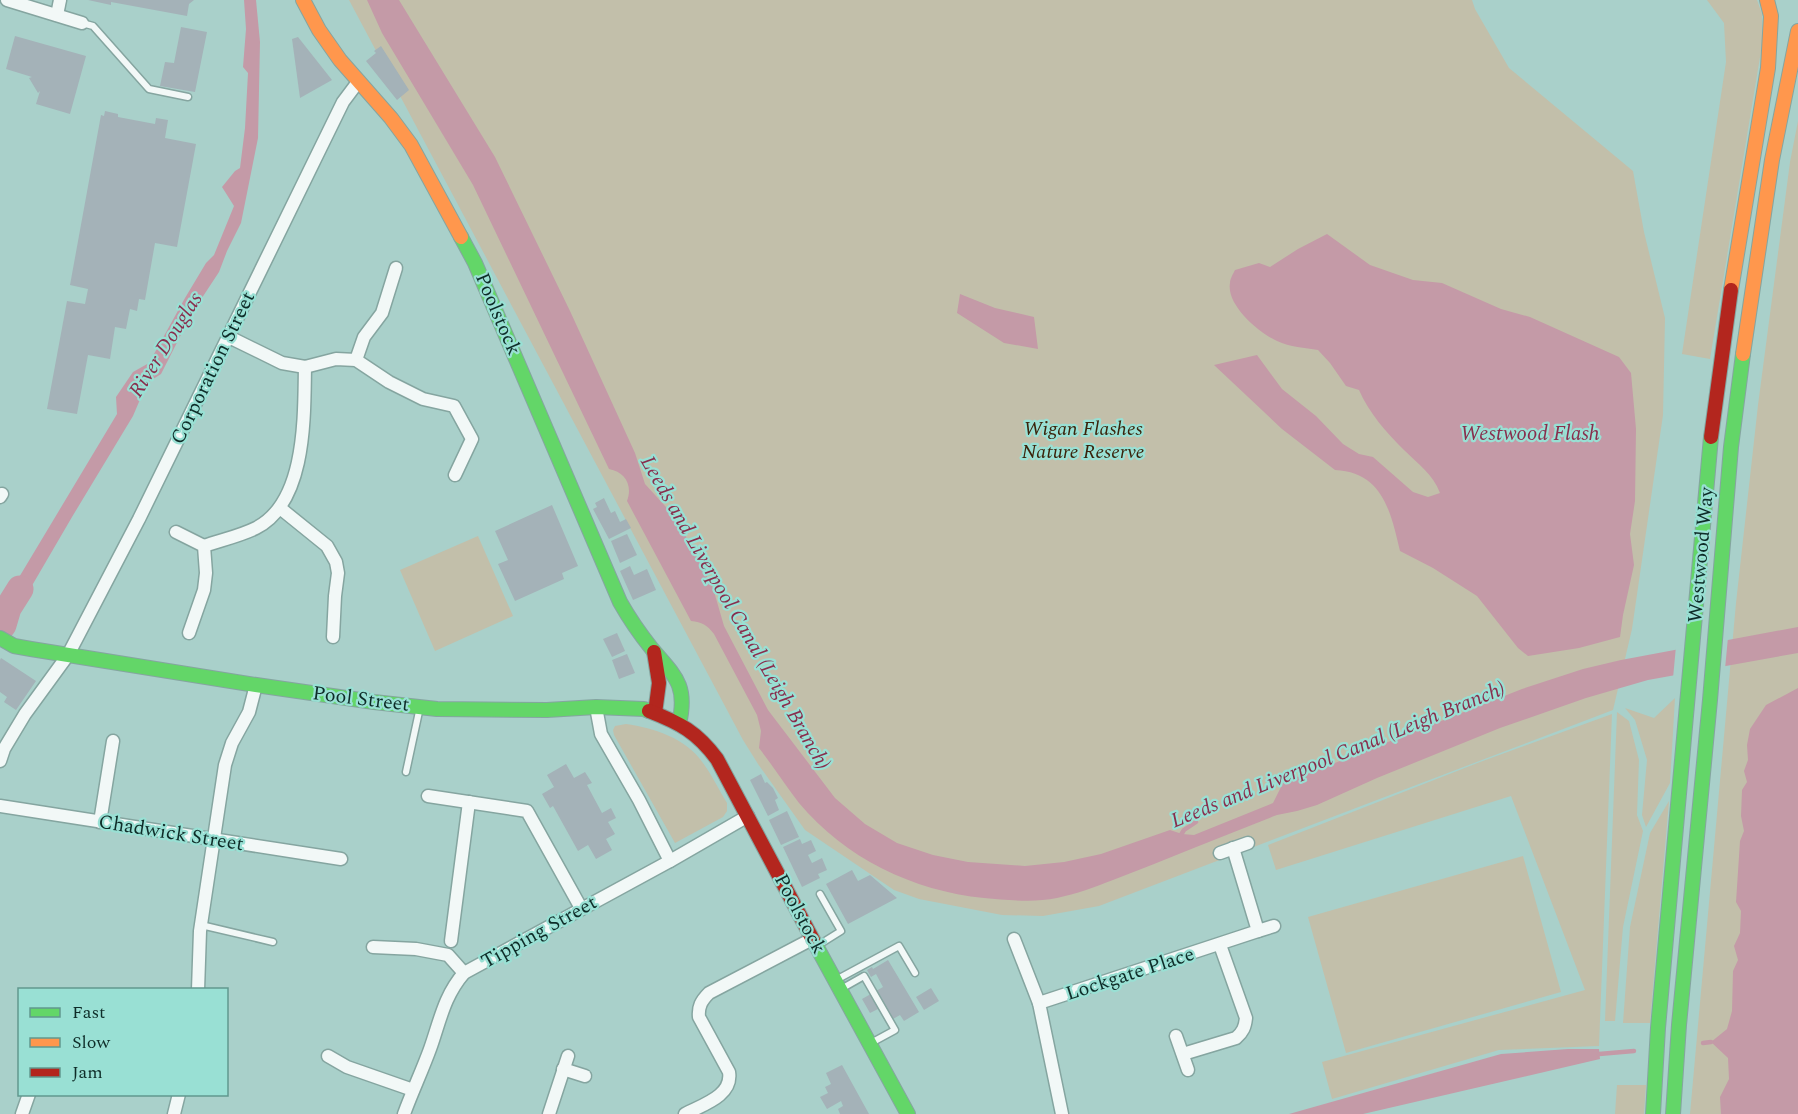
<svg xmlns="http://www.w3.org/2000/svg" width="1798" height="1114" viewBox="0 0 1798 1114" font-family="Spectral,serif">
<style>
.green{fill:#c2bfaa}
.water{fill:#c49aa7}
.pier{fill:#a9d0ca}
.lines{fill:none;stroke-linecap:round;stroke-linejoin:round}
.stream{stroke:#c49aa7;stroke-width:4.5}
.river{stroke:#c49aa7;stroke-width:27}
.building{fill:#a4b2b8}
.lane-casing{stroke:#85a5a0;stroke-width:9}
.street-casing{stroke:#85a5a0;stroke-width:15}
.fast-casing{stroke:#85a5a0;stroke-width:16}
.slow-casing{stroke:#85a5a0;stroke-width:16}
.jam-casing{stroke:#85a5a0;stroke-width:16}
.lane{stroke:#f2f8f7;stroke-width:6}
.street{stroke:#f2f8f7;stroke-width:12}
.fast{stroke:#63d668;stroke-width:14}
.slow{stroke:#ff974d;stroke-width:14}
.jam{stroke:#b3261e;stroke-width:14}
.labels{text-anchor:middle;dominant-baseline:central;stroke-width:4.5;stroke-linejoin:round;paint-order:stroke}
.street-label{font-size:20px;fill:#0e2c28;stroke:#99e0d4}
.park-label{font-size:20px;font-style:italic;fill:#3b230b;stroke:#99e0d4}
.water-label{font-size:21px;font-style:italic;fill:#892e4d;stroke:#99e0d4}
</style>
<rect width="100%" height="100%" fill="#a9d0ca"/>
<g class="green">
<path d="M349 0H1472L1475 9 1509 68 1633 171 1644 232 1665 318 1663 415 1632 629 1613 710 1099 906 1043 916 1002 915 919 899 894 890 805 830 758 764 743 740Z"/>
<path d="M1707 0H1757L1762 14V45L1710 359 1682 354 1726 62 1724 23Z"/>
<path d="M1798 121V1114H1690L1736 603 1758 405 1790 162Z"/>
<path d="M478 536 513 616 435 651 400 570Z"/>
<path d="M1675 698 1670 783 1646 827 1642 815 1647 760 1635 720 1625 708 1654 718Z"/>
<path d="M1617 712 1629 721 1639 760 1637 815 1643 831 1623 927 1615 1021H1605Z"/>
<path d="M1612 714 1599 1046 1499 1050 1332 1099 1322 1062 1585 990 1511 796 1276 870 1268 845 1480 762Z"/>
<path d="M626 724C654 728 686 738 703 763 712 775 719 790 727 803V811L723 817 675 843 614 735 613 730 615 726Z"/>
<path d="M1669 801 1650 1023H1623L1630 927 1650 833Z"/>
<path d="M1523 856 1561 992 1346 1053 1308 917Z"/>
<path d="M1617 1085H1646L1644 1114H1615Z"/>
</g>
<g class="water">
<path d="M244 0H256L260 42 258 138 241 223 227 251 219 272 192 313 161 374 147 383 133 416 72 517 9 625 0 621 6 599 117 414 116 397 133 372 149 363 185 298 206 263 214 255 234 206 222 187 235 171 240 168 245 128 248 73 243 67 246 29Z"/>
<path d="M367 0H399L495 157 570 311 635 453 645 484 676 518 713 588 724 626 768 710 835 798 865 824 897 843 933 855 968 862 1025 866 1064 862 1101 854 1170 830 1182 834 1194 835 1273 803 1285 779 1302 776 1522 689 1583 669 1621 660 1798 627V653L1648 680 1586 698 1500 728 1377 778 1317 805 1297 811 1277 815C1222 836 1168 859 1113 880 1095 887 1076 894 1057 898 1034 903 1007 900 984 898 913 891 845 858 799 803 785 785 773 766 759 748L761 731 757 715 714 634C707 625 702 622 691 621L627 501C633 485 625 472 609 469L473 185 382 33Z"/>
<path d="M1327 234 1370 265 1413 280 1442 283 1501 309 1530 317 1619 357 1631 373 1636 429 1635 501 1630 534 1634 565 1623 615 1620 637 1579 648 1528 656 1518 648 1477 596 1433 568 1400 551C1391 513 1383 472 1335 470L1282 429 1214 365 1257 355 1282 389 1316 416 1343 444 1359 454 1373 457 1413 492 1428 497 1440 493C1433 474 1418 464 1404 450 1386 432 1369 413 1359 390L1346 386 1330 363 1318 350C1305 348 1290 347 1277 341 1259 333 1226 305 1230 283 1230 279 1233 274 1235 270L1259 263 1270 267 1298 249Z"/>
<path d="M960 294 995 308 1034 317 1038 349 1004 343 957 313Z"/>
<path d="M1798 688V1114H1721L1720 1097 1729 1079 1728 1058 1711 1042 1727 1029 1732 1011 1733 971 1738 960 1734 946 1740 933 1741 911 1736 902 1740 841 1744 831 1741 816 1742 790 1747 782 1744 771 1748 760 1747 745 1750 729 1766 705Z"/>
<path d="M1568 1049H1599L1600 1059 1363 1114H1289L1501 1054Z"/>
</g>
<path class="pier" d="M1728 637 1725 669 1673 678 1676 646Z"/>
<g class="lines">
<g class="stream">
<path d="M1179 838 1184 830 1196 822"/>
<path d="M1703 1043 1711 1042"/>
<path d="M1599 1054 1634 1051"/>
</g>
<path class="river" d="M0 629 3 625 8 608 20 589"/>
</g>
<g class="building">
<path d="M88 0H194L189 4 187 16 111 2V5Z"/>
<path d="M181 27 207 32 195 92 160 86 165 62 174 63Z"/>
<path d="M15 36 86 56 70 114 36 104 40 91 38 93 29 78 32 77 6 69Z"/>
<path d="M298 37 332 80 300 98 292 39Z"/>
<path d="M381 46 409 90 397 100 366 61 376 53 374 51Z"/>
<path d="M105 111 118 114V117L155 124 156 118 168 120 165 138 196 144 177 247 155 243 145 300 139 299 137 311 130 309 126 329 115 327 110 359 88 355 77 414 47 409 67 301 85 304 88 289 70 285 101 115 104 116Z"/>
<path d="M604 498 611 513 615 511 620 522 626 519 631 528 609 539 593 509 597 507 595 503Z"/>
<path d="M552 505 578 566 562 573 564 579 515 601 498 564 508 560 495 531Z"/>
<path d="M627 534 637 555 620 563 611 541Z"/>
<path d="M630 566 634 575 647 569 656 590 633 600 620 571Z"/>
<path d="M617 633 625 651 612 657 603 639Z"/>
<path d="M627 654 635 673 619 679 612 660Z"/>
<path d="M1 658 36 681 16 710 4 702 7 697 0 692V660Z"/>
<path d="M566 764 574 778 585 772 592 783 587 785 602 813 611 808 616 818 608 822 615 834 606 839 612 850 596 859 588 845 578 851 553 806 550 808 542 794 554 787 547 775Z"/>
<path d="M761 774 765 783 767 782 773 788 778 798 775 800 779 810 768 816 750 780Z"/>
<path d="M787 811 799 837 781 845 769 820Z"/>
<path d="M800 839 802 844 811 840 816 851 808 855 812 863 822 858 827 870 818 874 820 878 802 887 783 847Z"/>
<path d="M852 870 858 881 870 875 897 898 848 924 826 884Z"/>
<path d="M888 960 919 1012 904 1021 900 1015 886 1023 878 1009 870 1013 862 999 883 987 876 974 871 977 867 970 872 967 873 969Z"/>
<path d="M931 988 939 1001 924 1010 916 997Z"/>
<path d="M842 1065 869 1114H840L838 1109 843 1106 841 1101 827 1109 820 1097 828 1093 825 1087 831 1084 826 1073Z"/>
</g>
<g class="lines">
<defs>
<g id="lane">
<path d="M82 23 93 26 149 89 188 97"/>
<path d="M406 772 420 707"/>
<path d="M201 925 273 942"/>
<path d="M817 946 841 931 820 894"/>
<path d="M836 980 899 946 915 973"/>
<path d="M841 989 864 976 895 1030 871 1043"/>
</g>
<g id="street">
<path d="M7 0 82 23"/>
<path d="M57 15 60 0"/>
<path d="M229 337 282 363 305 367 336 359 356 360 389 382 423 399 454 406 472 439 455 475"/>
<path d="M356 360 364 337 382 313 396 268"/>
<path d="M0 497 2 494"/>
<path d="M280 508 327 546 336 562 338 573 335 596 333 637"/>
<path d="M176 532 204 546 206 573 204 590 189 633"/>
<path d="M204 546C221 540 240 536 256 528 307 502 304 415 305 367"/>
<path d="M596 707 601 734 639 800 670 861"/>
<path d="M0 761 4 749 25 714 68 655 139 519 343 102 358 82"/>
<path d="M428 796 527 811 581 908"/>
<path d="M0 806 341 859"/>
<path d="M100 822 113 741"/>
<path d="M1220 853 1248 843"/>
<path d="M1258 931 1274 926"/>
<path d="M1014 939 1039 1003"/>
<path d="M451 941 469 802"/>
<path d="M373 947 416 949 448 955 464 973"/>
<path d="M198 990 200 931 225 765 232 743 249 712 256 685"/>
<path d="M1176 1036 1188 1070"/>
<path d="M1183 1054 1236 1038C1243 1032 1245 1027 1246 1018L1220 945"/>
<path d="M328 1056 347 1067 413 1090"/>
<path d="M563 1069 585 1076"/>
<path d="M22 1114 29 1094"/>
<path d="M174 1114 179 1094"/>
<path d="M404 1114C412 1092 422 1071 430 1049 440 1021 444 996 464 973L670 861 748 816"/>
<path d="M549 1114 568 1056"/>
<path d="M685 1114C702 1105 733 1096 729 1072L699 1017C698 1007 701 1001 709 993L812 939"/>
<path d="M1062 1114 1039 1003 1258 931 1233 848"/>
</g>
<g id="fast">
<path d="M461 237 475 263 620 602C629 618 640 634 652 649 675 676 688 685 679 724"/>
<path d="M0 638 14 646 31 649 256 685 374 702 437 709 547 710 596 707 644 709 649 711"/>
<path d="M813 940 908 1114"/>
<path d="M1653 1114 1658 1028 1711 437"/>
<path d="M1673 1114 1679 1025 1710 700 1731 447 1743 354"/>
</g>
<g id="slow">
<path d="M303 0 319 30 340 60 391 118 411 145 461 237"/>
<path d="M1731 290 1768 68 1771 16 1767 0"/>
<path d="M1743 354 1772 160 1798 31"/>
</g>
<g id="jam">
<path d="M1711 437 1731 290"/>
<path d="M654 652 659 683 655 713"/>
<path d="M649 711C680 723 697 732 717 759L813 940"/>
</g>
</defs>
<use href="#lane" class="lane-casing"/>
<use href="#street" class="street-casing"/>
<use href="#fast" class="fast-casing"/>
<use href="#slow" class="slow-casing"/>
<use href="#jam" class="jam-casing"/>
<use href="#lane" class="lane"/>
<use href="#street" class="street"/>
<use href="#fast" class="fast"/>
<use href="#slow" class="slow"/>
<use href="#jam" class="jam"/>
</g>
<g class="labels">
<g class="street-label">
<text transform="translate(498 314) rotate(67)">Poolstock</text>
<text transform="translate(213 368) rotate(-64)">Corporation Street</text>
<text transform="translate(1701 555) rotate(-85)">Westwood Way</text>
<text transform="translate(361 699) rotate(7)">Pool Street</text>
<text transform="translate(171 833) rotate(9)">Chadwick Street</text>
<text transform="translate(800 914) rotate(62)">Poolstock</text>
<text transform="translate(539 932) rotate(-29)">Tipping Street</text>
<text transform="translate(1130 974) rotate(-18)">Lockgate Place</text>
</g>
<g class="park-label">
<text x="1083" y="429">Wigan Flashes<tspan x="1083" dy="23">Nature Reserve</tspan></text>
</g>
<g class="water-label">
<text transform="translate(166 345) rotate(-58)">River Douglas</text>
<text x="1530" y="434">Westwood Flash</text>
<text transform="translate(735 613) rotate(60)">Leeds and Liverpool Canal (Leigh Branch)</text>
<text transform="translate(1338 755) rotate(-22)">Leeds and Liverpool Canal (Leigh Branch)</text>
</g>
</g>
<rect x="18" y="988" width="210" height="108" fill="#99e0d4" stroke="#61988f" stroke-width="1.5"/>
<rect x="30" y="1008" width="30" height="9" fill="#63d668" stroke="#61988f" stroke-width="1.5"/>
<text x="72" y="1018" font-size="18" fill="#0e2c28">Fast</text>
<rect x="30" y="1038" width="30" height="9" fill="#ff974d" stroke="#61988f" stroke-width="1.5"/>
<text x="72" y="1048" font-size="18" fill="#0e2c28">Slow</text>
<rect x="30" y="1068" width="30" height="9" fill="#b3261e" stroke="#61988f" stroke-width="1.5"/>
<text x="72" y="1078" font-size="18" fill="#0e2c28">Jam</text>
</svg>
